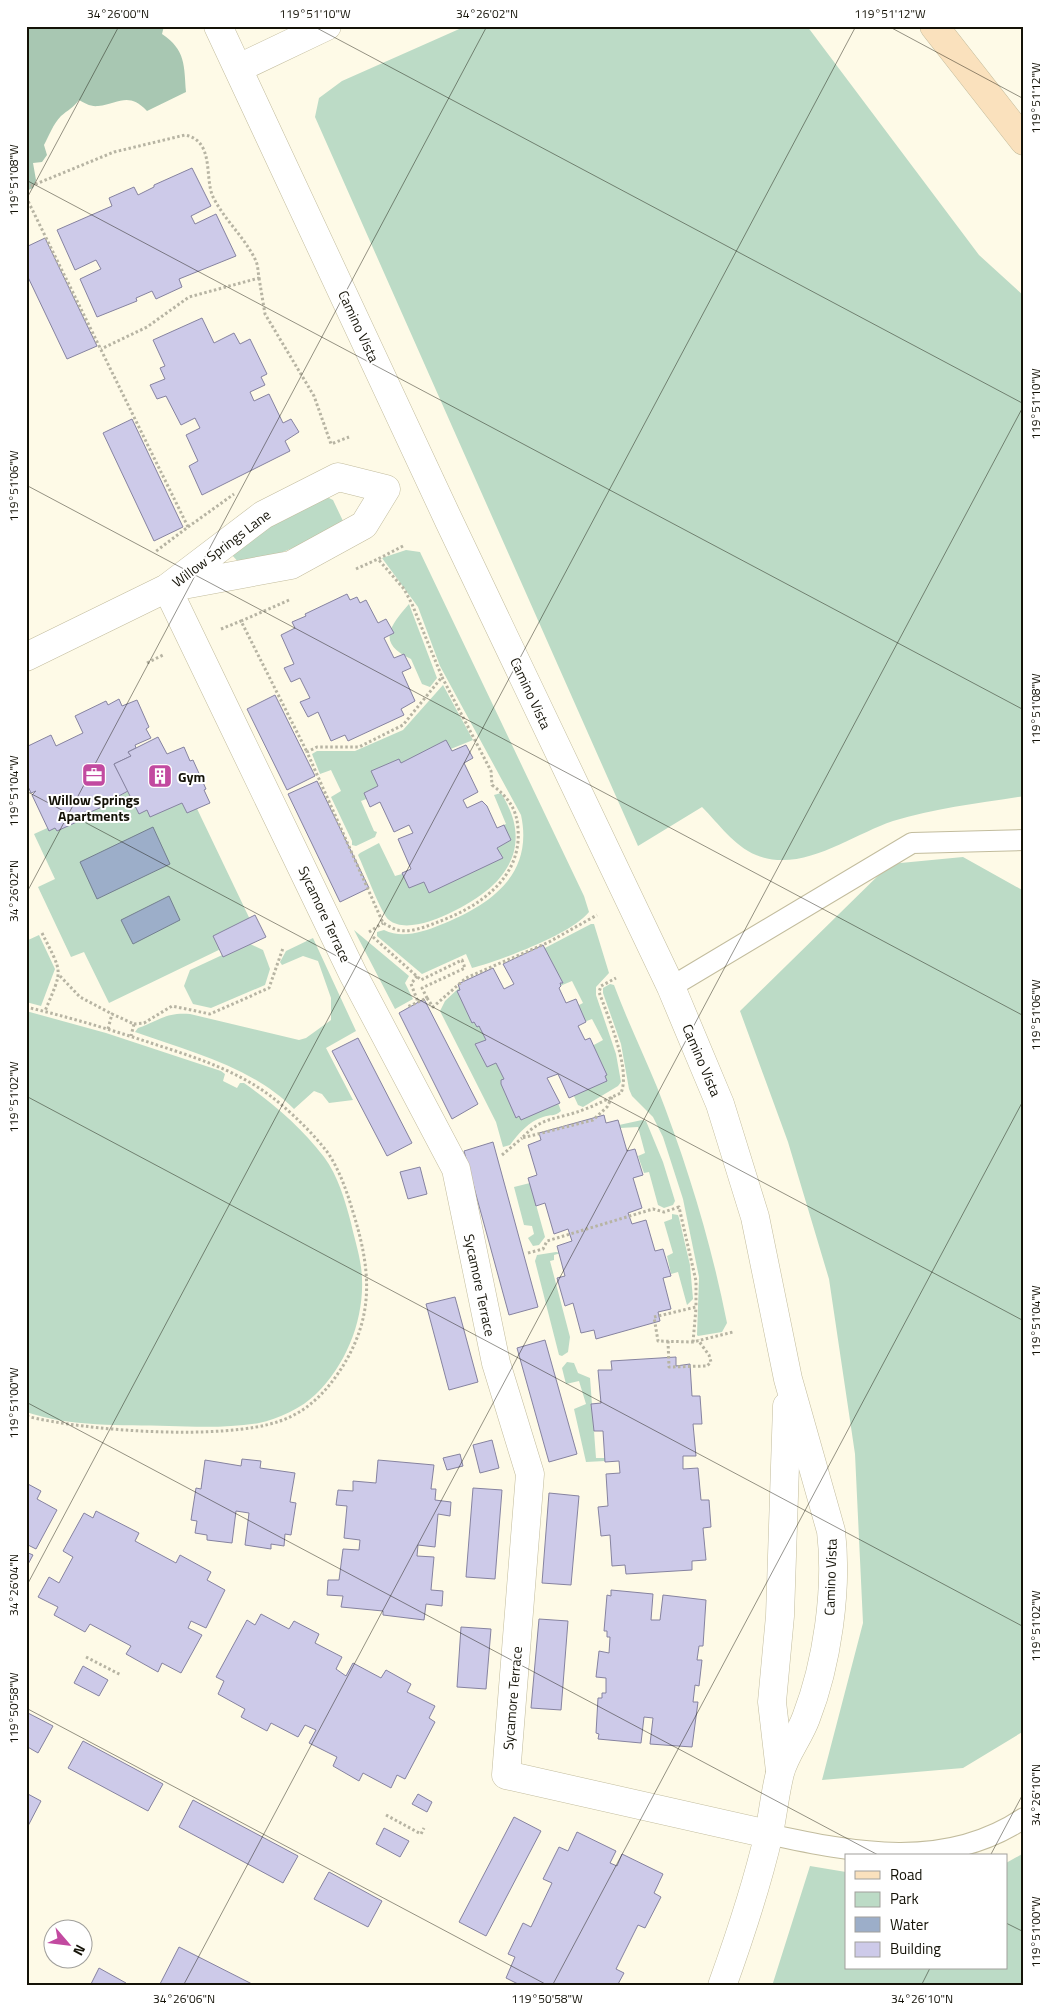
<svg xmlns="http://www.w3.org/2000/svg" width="1050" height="2012" viewBox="0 0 1050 2012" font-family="'Titillium Web',sans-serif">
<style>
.green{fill:#bcdbc6}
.forest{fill:#a8c7b2}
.water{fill:#9caec9;stroke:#737f8f}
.building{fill:#cdcae9;stroke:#8683a0}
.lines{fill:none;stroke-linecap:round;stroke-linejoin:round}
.service-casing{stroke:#c2bc9d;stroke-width:22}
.minor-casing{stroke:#c2bc9d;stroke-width:29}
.tertiary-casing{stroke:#c2bc9d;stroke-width:29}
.secondary-casing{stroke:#c2bc9d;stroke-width:29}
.path{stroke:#b7b4a3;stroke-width:3;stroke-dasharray:2.5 2.5;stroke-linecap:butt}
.service{stroke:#fff;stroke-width:20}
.minor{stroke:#fff;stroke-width:28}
.tertiary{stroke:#fff;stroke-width:28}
.secondary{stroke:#fae1bd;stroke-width:28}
.ticks{fill:none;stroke:#141207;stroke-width:1;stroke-opacity:0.45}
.labels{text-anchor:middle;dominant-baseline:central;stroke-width:4;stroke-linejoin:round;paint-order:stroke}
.street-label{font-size:14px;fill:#141207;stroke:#fff}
.poi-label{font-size:14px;font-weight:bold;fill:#141207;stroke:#fff;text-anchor:start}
.neatline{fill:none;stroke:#141207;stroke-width:2}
.ticks-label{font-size:12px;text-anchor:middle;fill:#141207}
</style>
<rect width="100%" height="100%" fill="#fefae7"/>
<g class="green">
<path d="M466 26H807L979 255 1024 296V796C980 803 935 808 893 821 851 835 802 874 756 855 734 846 719 824 702 807L638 846 315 117 319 98 342 81Z"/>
<path d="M327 497 333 500 343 521 340 525C308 541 276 558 241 565L232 555 276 521Z"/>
<path d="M406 550 420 552 584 896 589 912C570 935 501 960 472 968L466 954 422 974 377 936V932L384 930C402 939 423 932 440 925 490 905 534 875 521 815L440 666 418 607 382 558Z"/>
<path d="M409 604 437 678 430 687 422 684 411 659C377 643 389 627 409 604Z"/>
<path d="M443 685 473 740 379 778 385 792 361 801 374 831 377 832 375 837 356 846 352 845V841L331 797 341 791 331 770 320 774 312 754 317 751H355L403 730Z"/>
<path d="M178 769 256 932 109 1003 84 952 71 957 38 887 55 879 34 834Z"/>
<path d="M501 793C512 811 519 829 514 851 511 864 502 877 492 886 474 903 412 939 389 920 381 914 364 867 358 855L360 853 379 843 395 876 495 847 509 839 503 825 506 824 494 795Z"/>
<path d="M963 857 1024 891V1731L963 1768 822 1780 863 1623 855 1454 829 1279 788 1142 740 1011 890 864Z"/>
<path d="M591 924H594L609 973 596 987V995L616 1054 621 1082 618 1086 583 1107 578 1105 573 1094 592 1046 603 1040 592 1019 584 1022 577 1006 583 1003 572 981 560 986 543 949Z"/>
<path d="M354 930 409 976 405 983 413 999 395 1009Z"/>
<path d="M39 935 55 969 41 1006 26 1002 28 974 26 941Z"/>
<path d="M313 938 356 1031 326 1048 353 1100 329 1103 322 1094 314 1091 294 1109C251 1066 190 1052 135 1032L138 1028C159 1021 165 1012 190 1014L299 1040 306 1038 331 1020V998L318 961 303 956 282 965 280 962 286 951Z"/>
<path d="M248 943 263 950 270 969 265 985 211 1008 193 1004 184 986 190 970Z"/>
<path d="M610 984 614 985C627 1020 643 1053 657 1087 687 1164 711 1242 727 1323L722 1332 698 1336 697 1335 699 1277 683 1199 663 1137 653 1117 632 1096 629 1089 621 1044 603 993V988Z"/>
<path d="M461 986 557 1100 561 1111C555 1117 550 1114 543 1117 529 1121 518 1134 510 1145L503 1147 496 1122 440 1011 445 1001Z"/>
<path d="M26 1011 106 1033 221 1071 225 1074 223 1081 237 1088 240 1083H244C274 1104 301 1127 324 1157 338 1176 345 1200 351 1223 354 1237 359 1252 361 1267 367 1312 349 1362 316 1394 302 1408 278 1419 259 1423 230 1428 198 1427 169 1426 122 1425 70 1427 26 1412Z"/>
<path d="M642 1120 646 1121 663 1162 675 1201 673 1205 664 1208 658 1205 649 1172 644 1173 638 1156 645 1153 638 1127 620 1128 619 1125Z"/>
<path d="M530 1183 545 1237 539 1245 533 1246 528 1238 534 1234 532 1226 524 1225 514 1187Z"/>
<path d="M672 1214 678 1215 679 1218 690 1265 693 1299 687 1305 678 1272 671 1274 667 1256 673 1253 664 1222 672 1219Z"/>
<path d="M556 1252 561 1253 554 1255V1260L550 1261 570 1337 568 1352 562 1356 559 1355 535 1261 537 1255Z"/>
<path d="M567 1362 574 1363 578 1373 590 1378 596 1458H606L605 1461 586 1462 574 1409 586 1404 579 1381 566 1384 562 1368Z"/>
<path d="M1024 1853V1986H772L810 1866 846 1872V1968H1006V1863Z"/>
</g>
<path class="forest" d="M26 26H164L162 34C186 50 184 66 186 92L147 111C128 91 119 104 98 106 91 107 84 103 79 100 73 108 68 110 61 116 53 124 49 136 44 145L47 155 42 162 33 163 36 180 33 188 26 191Z"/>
<g class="water">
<path d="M153 827 170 864 97 899 80 862Z"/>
<path d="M169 896 180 920 133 944 121 920Z"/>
</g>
<g class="building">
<path d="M192 168 211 206 191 216 195 224 216 214 236 256 179 279 182 287 156 299 152 291 136 298 137 301 97 317 80 279 101 269 96 260 75 270 57 230 112 206 109 198 134 187 138 195 154 187V185Z"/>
<path d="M45 238 97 346 67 359 26 273V247Z"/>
<path d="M202 318 214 343 234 333 240 344 250 339 267 374 261 377 265 385 250 392 254 401 269 394 283 423 291 419 299 432 285 441 290 451 202 495 189 466 198 461 186 435 200 428 195 418 181 425 166 396 157 399 150 385 165 379 160 368 165 366 153 340Z"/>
<path d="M132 419 183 527 154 541 103 433Z"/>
<path d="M347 594 350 600 357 597 360 603 366 600 378 623 386 619 394 633 384 638 394 658 404 654 411 668 402 672 415 701 401 709 404 715 348 741 345 735 331 741 318 712 308 717 300 702 310 698 300 678 291 682 284 668 294 664 281 635 295 628 292 622 306 616 305 614Z"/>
<path d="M275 695 315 776 287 790 247 709Z"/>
<path d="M119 699 122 706 137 700 149 727 146 729 151 738 135 745 136 748 128 752 131 756 114 764 128 791 115 798 116 801 88 813 87 811 76 816 79 821 57 831 55 828 49 831 32 795 36 791 31 793 26 782V747L51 735 56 746 83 733 75 716 106 701 108 705Z"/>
<path d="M158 737 167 754 184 747 190 761 193 760 206 789 204 790 210 803 187 813 182 803 150 817 147 810 139 814 114 764 131 756 128 752Z"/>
<path d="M446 740 452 751 466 745 473 758 464 763 478 792 463 800 467 808 482 801 487 806 497 828 504 825 511 840 497 848 503 858 429 893 424 882 409 888 402 873 411 869 398 839 413 833 409 825 394 832 380 802 370 807 364 793 378 786 371 771 399 759 401 763Z"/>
<path d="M317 781 369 888 340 902 288 794Z"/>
<path d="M255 915 266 937 223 957 213 936Z"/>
<path d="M543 945 563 983H560L561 986 559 988 566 1003 576 999 586 1022 578 1026 585 1040 590 1038 607 1075 605 1076 607 1081 569 1098 558 1074 547 1078 560 1103 521 1120 519 1116 516 1118 501 1084V1080L504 1079 496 1063 487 1067 475 1044 486 1040 479 1026 477 1027 474 1022 472 1023 457 991 460 990 458 984 493 968 504 989 514 984 503 964Z"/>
<path d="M424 999 478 1104 452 1119 399 1013Z"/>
<path d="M358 1038 412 1143 387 1156 332 1051Z"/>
<path d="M604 1115 606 1123 618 1120 627 1151 635 1149 643 1175 633 1178 642 1208 628 1213 632 1224 646 1220 655 1251 663 1249 671 1276 663 1278 671 1309 658 1312 660 1321 596 1339 594 1330 581 1333 573 1303 565 1306 557 1278 565 1276 557 1246 572 1241 568 1229 554 1234 545 1203 536 1206 528 1178 537 1175 528 1145 541 1140 539 1133Z"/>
<path d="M493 1142 538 1307 509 1315 464 1151Z"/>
<path d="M420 1167 427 1194 408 1199 400 1172Z"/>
<path d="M455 1297 478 1382 449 1390 426 1304Z"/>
<path d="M545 1340 577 1454 549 1462 517 1348Z"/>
<path d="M676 1357V1366L690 1364 692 1396H700L702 1424H693L696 1456H683V1469L698 1468 701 1500H709L711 1527 703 1528 706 1560 692 1561V1570L626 1574 625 1565 612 1566 610 1535 601 1536 598 1507 608 1506 606 1474 620 1473 619 1461 605 1462 603 1431H594L591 1404 601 1403 598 1370H612L611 1361Z"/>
<path d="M492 1440 499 1468 480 1473 473 1445Z"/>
<path d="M460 1454 463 1466 447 1470 443 1458Z"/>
<path d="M242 1459 261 1461 260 1468 295 1473 290 1502 296 1503 291 1535 285 1534 284 1546 271 1544V1549L245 1545 249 1513 236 1511 232 1543 207 1540V1535L195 1533 197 1521 191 1520 196 1488 201 1489 205 1460 241 1466Z"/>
<path d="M378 1460 434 1465 431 1489H436L435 1500 451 1502 450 1516 438 1514 435 1547 418 1545 417 1556 434 1557 431 1590 443 1591 442 1606 426 1604 424 1620 383 1615V1611L341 1607 343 1596 327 1595 328 1580H339L343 1549 359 1550 360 1540 344 1538 347 1506 336 1505 338 1490 353 1491V1481L376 1483Z"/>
<path d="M26 1483 41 1491 37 1499 57 1510 36 1549 26 1544Z"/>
<path d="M473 1488 502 1490 495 1579 466 1577Z"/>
<path d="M549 1493 579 1496 571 1585 542 1583Z"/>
<path d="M96 1511 139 1533 135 1541 176 1563 180 1555 211 1572 207 1580 225 1590 206 1628 191 1621 188 1628 202 1635 181 1673 162 1663 158 1672 126 1654 131 1646 90 1624 85 1632 54 1615 58 1607 38 1597 49 1577 59 1583 73 1557 63 1551 84 1513 93 1518Z"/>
<path d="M26 1552 33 1555 26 1568Z"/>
<path d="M611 1590 653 1594 651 1620H660L663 1595 706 1600 703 1646H699L697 1660H702L699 1686 695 1685 693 1702H698L692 1747 650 1744 653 1718 644 1717 641 1743 598 1739 599 1734 596 1733 598 1698H602V1693H606V1678L596 1677 599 1651 609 1653 610 1637H607V1631H604L607 1595 611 1596Z"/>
<path d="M261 1614 289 1629 294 1621 319 1634 315 1643 342 1657 336 1669 346 1676 353 1663 381 1678 386 1670 411 1684 407 1692 435 1706 429 1718 435 1722 405 1779 397 1775 391 1788 363 1773 359 1781 333 1766 337 1757 309 1743 316 1730 305 1725 298 1737 271 1723 267 1731 241 1717 245 1709 218 1694 224 1681 216 1677 247 1620 255 1625Z"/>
<path d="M539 1619 568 1621 561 1710 531 1708Z"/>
<path d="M461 1627 491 1629 486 1689 457 1687Z"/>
<path d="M83 1666 108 1680 99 1696 74 1683Z"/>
<path d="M26 1712 53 1726 38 1753 26 1746Z"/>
<path d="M83 1741 163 1784 148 1811 68 1768Z"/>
<path d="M26 1793 41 1801 28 1826 26 1825Z"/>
<path d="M418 1794 432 1802 427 1812 412 1804Z"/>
<path d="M193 1800 298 1856 283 1883 179 1827Z"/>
<path d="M514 1817 541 1831 486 1936 459 1922Z"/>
<path d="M384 1828 409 1841 400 1857 376 1844Z"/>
<path d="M577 1832 616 1851 610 1863 617 1866 622 1854 663 1874 654 1893 661 1897 645 1928 638 1925 616 1969 624 1973 617 1986H522L506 1978 515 1957 508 1954 523 1923 531 1927 552 1883 543 1879 559 1847 568 1851Z"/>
<path d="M329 1872 382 1901 368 1927 314 1899Z"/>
<path d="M179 1947 256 1986H159Z"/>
<path d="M99 1968 126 1983 125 1986H90Z"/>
</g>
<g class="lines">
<defs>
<g id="service">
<path d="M671 987 912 843 1024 840"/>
<path d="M768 1834C855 1853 945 1871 1024 1818"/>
</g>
<g id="minor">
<path d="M218 26 449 521 671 987 720 1104 755 1217 788 1379 831 1531C838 1589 827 1664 806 1718 799 1737 785 1754 780 1773 775 1793 773 1813 769 1833 757 1885 740 1936 722 1986"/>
<path d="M167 588 353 974 456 1169 496 1363 530 1474 506 1775 768 1834"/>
<path d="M26 657 167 588 263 515 338 477 386 489 364 525 291 565 167 588"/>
<path d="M780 1771 772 1702 780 1616 787 1406"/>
</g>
<path id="tertiary" d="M239 68 327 26"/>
<path id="secondary" d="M934 26 1024 141"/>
</defs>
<use href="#service" class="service-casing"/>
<use href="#minor" class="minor-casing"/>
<use href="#tertiary" class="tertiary-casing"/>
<use href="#secondary" class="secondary-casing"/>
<g class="path">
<path d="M26 188 114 152 185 135C215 141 204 177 213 197 224 219 244 237 255 259 258 264 258 272 259 278L189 297 147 327 101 349"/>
<path d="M26 197 188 527 155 552"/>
<path d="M259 278 265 314 314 396 331 444 349 437"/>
<path d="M188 527 234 494"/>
<path d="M403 546 378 559 404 589 412 604 442 677"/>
<path d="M356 569 378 559"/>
<path d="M289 600 241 621 307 752"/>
<path d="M221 629 241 621"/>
<path d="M147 663 163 655"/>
<path d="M442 677 491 771 492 785C508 797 517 809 518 829 522 878 479 907 438 922 425 927 410 933 397 930 392 928 387 925 383 923L307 752 317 747H359L403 725Z"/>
<path d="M369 932 383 923"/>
<path d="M42 933C63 975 63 968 45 1011"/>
<path d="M373 937 421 980 462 960 465 968 422 988 427 998 407 1007"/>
<path d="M60 976 80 997 112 1014"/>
<path d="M417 976 411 984 418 1002"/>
<path d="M427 998 433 1007 466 978 549 942 597 915"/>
<path d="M26 1007C69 1017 112 1030 154 1044 200 1059 246 1073 284 1107 299 1120 316 1137 328 1153 340 1171 347 1192 353 1212 371 1270 375 1316 341 1369 326 1392 307 1412 280 1421 224 1441 85 1431 26 1416"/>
<path d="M134 1024 144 1023 172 1006 210 1014 269 988 283 948"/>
<path d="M108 1029 112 1014 134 1024 131 1036"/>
<path d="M612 1097 607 1107 593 1120 522 1138C543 1115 559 1120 585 1109 597 1105 609 1098 621 1093 631 1069 608 1017 599 992L601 986 616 978"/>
<path d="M502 1155 522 1138"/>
<path d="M528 1253 543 1249 547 1241 653 1209 664 1212 679 1207 696 1281V1307L654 1317 658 1341 693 1342 733 1332"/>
<path d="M668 1341 669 1367 707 1366 711 1362 709 1355 698 1340"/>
<path d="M693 1342 696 1308"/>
<path d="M86 1657 121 1675"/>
<path d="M386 1815 421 1834 424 1828"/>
</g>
<use href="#service" class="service"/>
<use href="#minor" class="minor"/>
<use href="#tertiary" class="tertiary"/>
<use href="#secondary" class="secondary"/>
</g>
<path class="ticks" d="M313 26 1024 404M888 26 1024 99M26 180 1024 710M26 200 119 26M26 485 1024 1016M26 791 1024 1321M26 894 487 26M26 1096 1024 1627M26 1402 880 1856M26 1587 856 26M26 1708 549 1986M990 1856 1024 1792M1006 1923 1024 1932M183 1986 1024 405M552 1986 1024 1099M921 1986 930 1968"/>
<defs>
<symbol id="office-square" viewBox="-11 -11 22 22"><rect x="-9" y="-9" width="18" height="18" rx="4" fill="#c24aa0" stroke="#fff"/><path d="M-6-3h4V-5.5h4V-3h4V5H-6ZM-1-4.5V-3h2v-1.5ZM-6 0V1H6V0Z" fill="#fff"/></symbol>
<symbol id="building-square" viewBox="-11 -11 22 22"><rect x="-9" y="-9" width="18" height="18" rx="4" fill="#c24aa0" stroke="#fff"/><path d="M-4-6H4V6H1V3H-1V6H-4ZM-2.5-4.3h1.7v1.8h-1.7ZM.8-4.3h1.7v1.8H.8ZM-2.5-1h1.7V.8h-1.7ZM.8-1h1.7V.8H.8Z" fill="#fff"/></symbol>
</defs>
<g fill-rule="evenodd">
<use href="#office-square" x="80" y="761" width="28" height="28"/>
<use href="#building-square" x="146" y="762" width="28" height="28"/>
</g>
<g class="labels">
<g class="street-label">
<text transform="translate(359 326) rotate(65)">Camino Vista</text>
<text transform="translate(221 548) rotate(-37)">Willow Springs Lane</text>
<text transform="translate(531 693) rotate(65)">Camino Vista</text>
<text transform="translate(325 914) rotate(65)">Sycamore Terrace</text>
<text transform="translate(702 1060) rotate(67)">Camino Vista</text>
<text transform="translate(480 1285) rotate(78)">Sycamore Terrace</text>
<text transform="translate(830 1577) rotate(-88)">Camino Vista</text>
<text transform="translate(512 1698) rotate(-85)">Sycamore Terrace</text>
</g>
<g class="poi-label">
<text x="178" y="776">Gym</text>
<text x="94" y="799" text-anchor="middle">Willow Springs<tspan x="94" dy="16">Apartments</tspan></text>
</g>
</g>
<rect width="1050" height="2012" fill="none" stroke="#ffffff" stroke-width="55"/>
<rect x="845" y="1854" width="162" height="115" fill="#ffffff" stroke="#a1a09c"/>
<rect x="855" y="1871" width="25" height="8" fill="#fae1bd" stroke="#a1a09c"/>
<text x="890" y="1880" font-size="15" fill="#141207">Road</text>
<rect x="855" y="1892" width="25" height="15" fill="#bcdbc6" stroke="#a1a09c"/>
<text x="890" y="1904" font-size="15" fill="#141207">Park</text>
<rect x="855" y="1917" width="25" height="15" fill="#9caec9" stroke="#a1a09c"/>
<text x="890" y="1930" font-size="15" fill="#141207">Water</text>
<rect x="855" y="1942" width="25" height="15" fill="#cdcae9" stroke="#a1a09c"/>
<text x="890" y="1954" font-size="15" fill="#141207">Building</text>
<g transform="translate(68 1944) rotate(118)"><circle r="24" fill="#ffffff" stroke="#a1a09c"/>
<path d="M0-4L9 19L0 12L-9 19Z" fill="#c24aa0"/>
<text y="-8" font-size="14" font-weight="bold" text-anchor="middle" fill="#141207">N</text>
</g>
<rect x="28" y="28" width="994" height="1956" class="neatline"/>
<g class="ticks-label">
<text x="118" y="18">34°26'00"N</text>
<text x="315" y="18">119°51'10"W</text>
<text x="487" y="18">34°26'02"N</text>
<text x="890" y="18">119°51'12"W</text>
<text transform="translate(1036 98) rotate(-90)" y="4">119°51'12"W</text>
<text transform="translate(14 180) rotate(-90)" y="4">119°51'08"W</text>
<text transform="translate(1036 404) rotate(-90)" y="4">119°51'10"W</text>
<text transform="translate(14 486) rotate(-90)" y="4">119°51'06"W</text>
<text transform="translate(1036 709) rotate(-90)" y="4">119°51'08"W</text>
<text transform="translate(14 791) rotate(-90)" y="4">119°51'04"W</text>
<text transform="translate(14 891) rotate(-90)" y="4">34°26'02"N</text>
<text transform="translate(1036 1015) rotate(-90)" y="4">119°51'06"W</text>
<text transform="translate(14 1097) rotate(-90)" y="4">119°51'02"W</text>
<text transform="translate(1036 1321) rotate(-90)" y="4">119°51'04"W</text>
<text transform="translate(14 1403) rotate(-90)" y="4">119°51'00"W</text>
<text transform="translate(14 1585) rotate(-90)" y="4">34°26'04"N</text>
<text transform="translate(1036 1626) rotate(-90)" y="4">119°51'02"W</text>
<text transform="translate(14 1708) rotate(-90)" y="4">119°50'58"W</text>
<text transform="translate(1036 1795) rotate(-90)" y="4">34°26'10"N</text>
<text transform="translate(1036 1932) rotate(-90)" y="4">119°51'00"W</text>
<text x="184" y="2003">34°26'06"N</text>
<text x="547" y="2003">119°50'58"W</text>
<text x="922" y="2003">34°26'10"N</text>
</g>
</svg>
